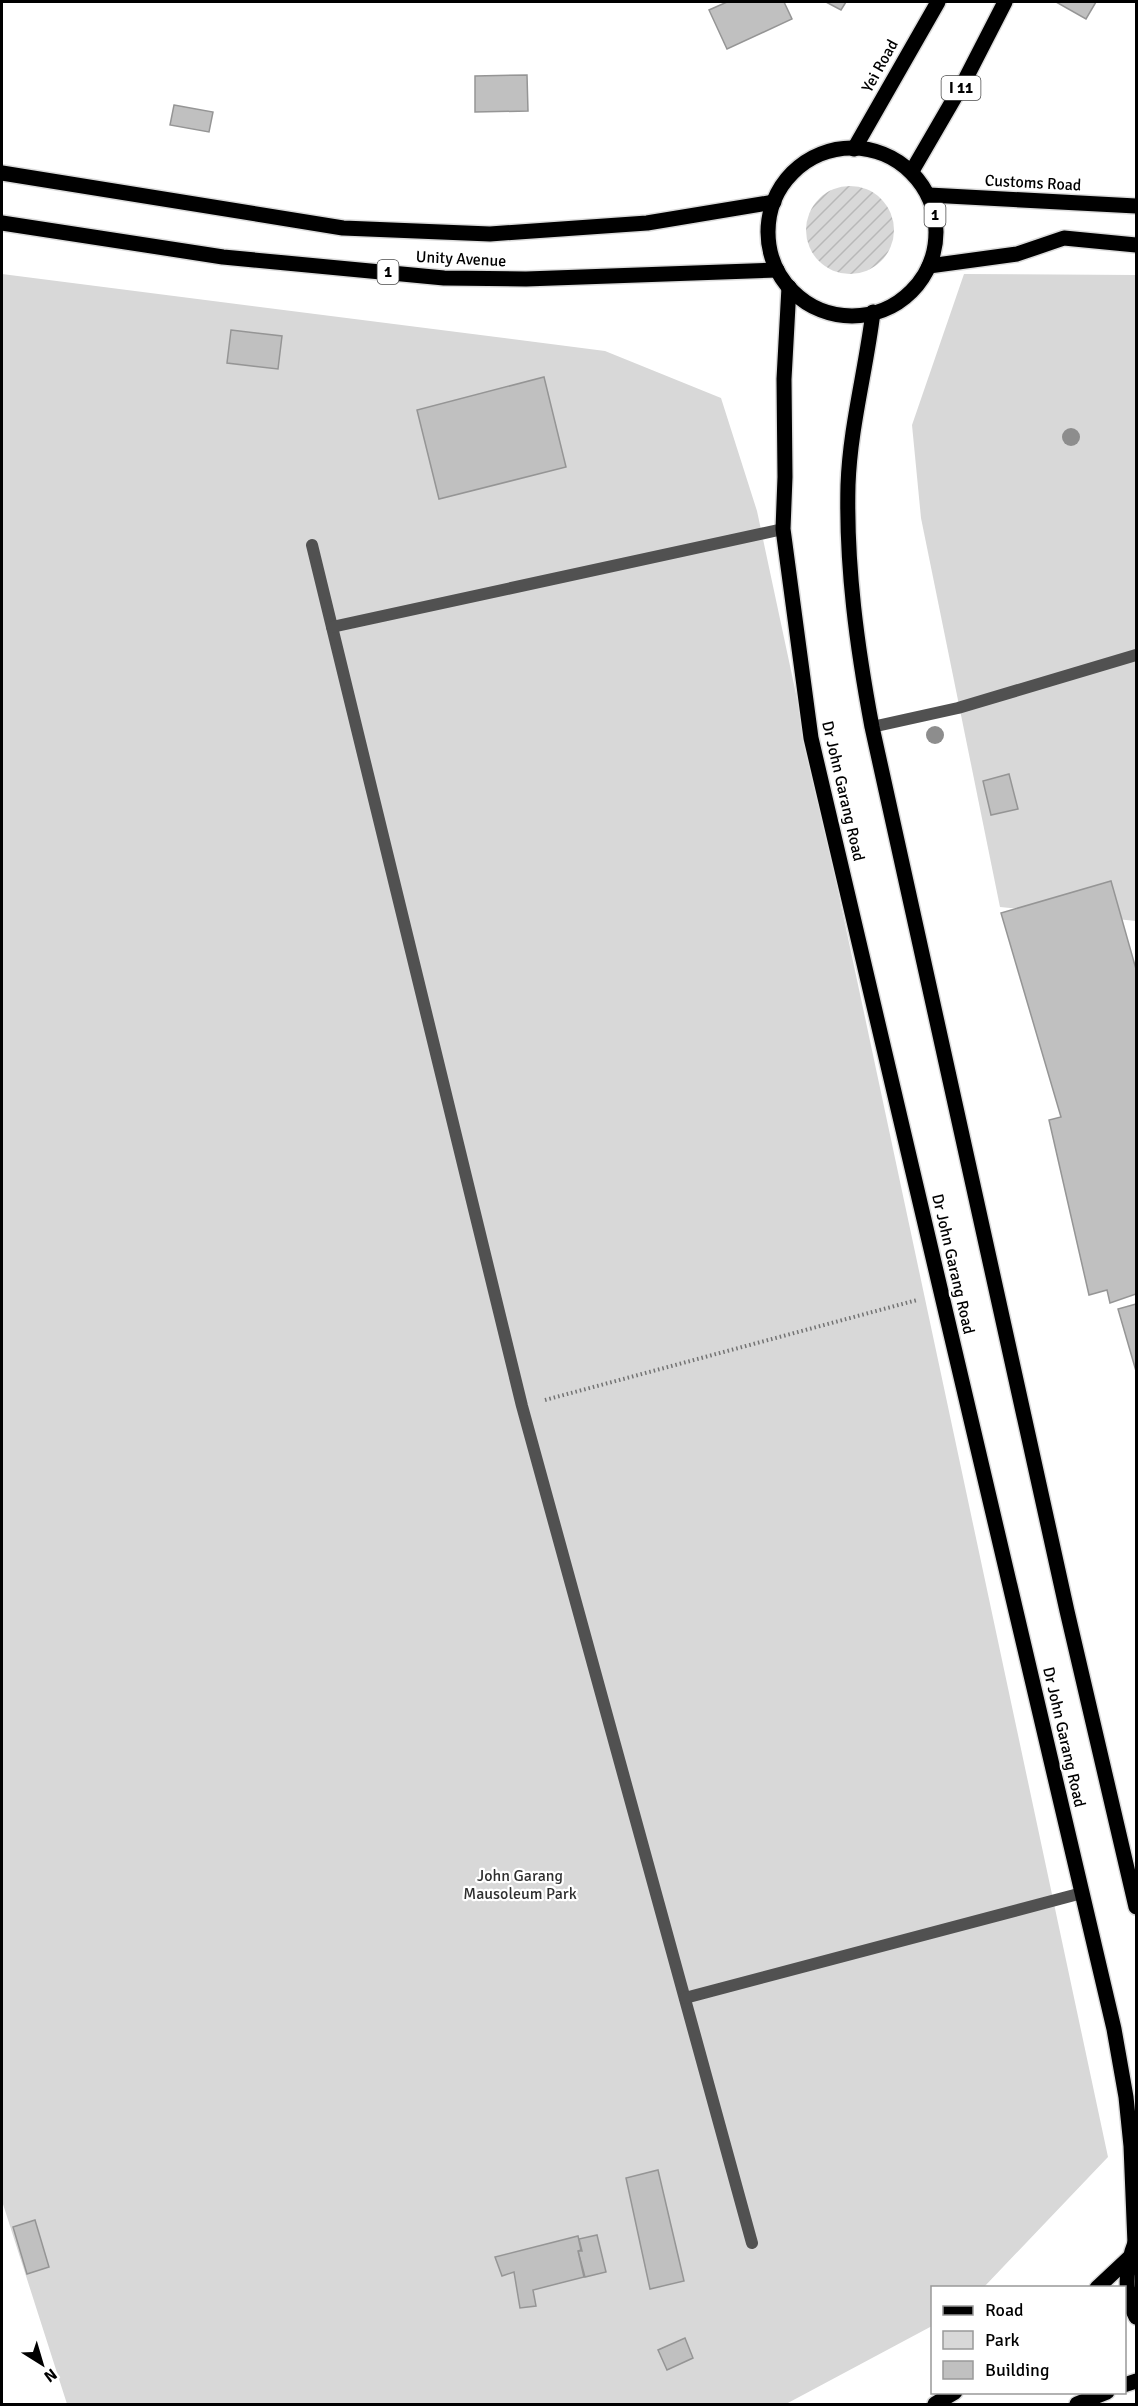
<svg xmlns="http://www.w3.org/2000/svg" width="1138" height="2406" viewBox="0 0 1138 2406" font-family="Signika,sans-serif">
<style>
.green{fill:#d8d8d8}
.garden{fill:url(#garden-furrows)}
.building{fill:#c0c0c0;stroke:#959595;stroke-width:1.5}
.lines{fill:none;stroke-linecap:round;stroke-linejoin:round}
.primary-casing{stroke:#dbdbdb;stroke-width:18}
.path{stroke:#737373;stroke-width:4;stroke-dasharray:1.5 3;stroke-linecap:butt}
.lane{stroke:#515151;stroke-width:12}
.primary{stroke:#000;stroke-width:15}
.tree{fill:#8d8d8d}
.labels{text-anchor:middle;dominant-baseline:central;stroke-width:4.5;stroke-linejoin:round;paint-order:stroke}
.shield{fill:#fff;stroke:#4c4c4c;stroke-width:1.5}
.shield-label{font-size:15px;font-weight:bold;fill:#000}
.street-label{font-size:16px;fill:#000;stroke:#fff}
.park-label{font-size:16px;fill:#2f2f2f;stroke:#fff}
</style>
<defs>
<pattern id="garden-furrows" width="10" height="10" patternUnits="userSpaceOnUse" patternTransform="scale(1.5)"><rect width="10" height="10" fill="#d8d8d8"/><path d="M-1 1l2-2M0 10L10 0M9 11l2-2" fill="none" stroke="#b8b8b8"/></pattern>
</defs>
<rect width="100%" height="100%" fill="#fff"/>
<g class="green">
<path d="M2 274 605 351 721 398 757 511 1108 2157 984 2287 932 2288V2326L786 2404H67L2 2201Z"/>
<path d="M964 274 1136 275V921L1000 907 921 518 912 425Z"/>
</g>
<circle class="garden" cx="850" cy="230" r="44"/>
<g class="building">
<path d="M727 2H784L792 19 727 49 709 10Z"/>
<path d="M826 2H846L841 10Z"/>
<path d="M1056 2H1096L1086 19Z"/>
<path d="M527 75 528 111 475 112V76Z"/>
<path d="M174 105 213 112 209 132 170 125Z"/>
<path d="M231 330 282 336 278 369 227 363Z"/>
<path d="M544 377 566 467 439 499 417 410Z"/>
<path d="M1009 774 1018 809 991 815 983 781Z"/>
<path d="M1111 881 1136 969V1294L1110 1303 1107 1290 1089 1295 1049 1120 1061 1117 1001 913Z"/>
<path d="M1136 1304V1371L1118 1309Z"/>
<path d="M658 2170 684 2281 650 2289 626 2178Z"/>
<path d="M35 2220 49 2267 27 2274 13 2227Z"/>
<path d="M597 2235 606 2272 585 2277 578 2251H582L579 2239Z"/>
<path d="M578 2236 581 2250 578 2251 584 2277 533 2290 536 2306 520 2308 514 2272 502 2276 495 2257Z"/>
<path d="M685 2338 693 2358 667 2370 658 2350Z"/>
</g>
<g class="lines">
<defs>
<g id="primary">
<circle cx="852" cy="232" r="84"/>
<path d="M854 149 938 2"/>
<path d="M912 171 966 78 1005 2"/>
<path d="M2 173 343 228 490 234 647 223 774 202"/>
<path d="M929 195 1136 206"/>
<path d="M2 223 223 257 444 278 526 279 777 270"/>
<path d="M929 266 1017 254 1064 238 1136 245"/>
<path d="M789 287 784 379 785 477 783 529 811 738 1114 2029 1126 2097 1131 2146 1135 2244"/>
<path d="M873 312C866 370 850 427 848 485 846 567 857 647 872 727L1067 1611 1136 1907"/>
<path d="M1136 2240C1126 2265 1123 2293 1136 2317"/>
<path d="M1097 2288 1129 2258"/>
<path d="M1124 2385 1136 2381"/>
<path d="M935 2404 955 2392"/>
<path d="M1077 2404 1107 2392"/>
</g>
</defs>
<use href="#primary" class="primary-casing"/>
<path class="path" d="M545 1400 917 1300"/>
<g class="lane">
<path d="M312 545 522 1406 752 2243"/>
<path d="M332 627 783 529"/>
<path d="M872 727 958 708 1136 655"/>
<path d="M685 1998 1082 1893"/>
</g>
<use href="#primary" class="primary"/>
</g>
<g class="tree">
<circle cx="1071" cy="437" r="9"/>
<circle cx="935" cy="735" r="9"/>
</g>
<g class="labels">
<g class="shield">
<rect x="941.5" y="76" width="39" height="24" rx="4.5"/>
<rect x="924.5" y="203" width="21" height="24" rx="4.5"/>
<rect x="377.5" y="260" width="21" height="24" rx="4.5"/>
</g>
<g class="shield-label">
<text x="961" y="88">I 11</text>
<text x="935" y="215">1</text>
<text x="388" y="272">1</text>
</g>
<g class="street-label">
<text transform="translate(880 66) rotate(-61)">Yei Road</text>
<text transform="translate(1033 183) rotate(3)">Customs Road</text>
<text transform="translate(461 259) rotate(3)">Unity Avenue</text>
<text transform="translate(843 791) rotate(77)">Dr John Garang Road</text>
<text transform="translate(953 1264) rotate(77)">Dr John Garang Road</text>
<text transform="translate(1064 1737) rotate(77)">Dr John Garang Road</text>
</g>
<g class="park-label">
<text x="520" y="1876">John Garang<tspan x="520" dy="18">Mausoleum Park</tspan></text>
</g>
</g>
<rect width="1138" height="2406" fill="none" stroke="#000000" stroke-width="6"/>
<rect x="931" y="2286" width="195" height="108" fill="#ffffff" stroke="#999999" stroke-width="1.5"/>
<rect x="943" y="2306" width="30" height="9" fill="#000000" stroke="#999999" stroke-width="1.5"/>
<text x="985" y="2316" font-size="18" fill="#000000">Road</text>
<rect x="943" y="2331" width="30" height="18" fill="#d8d8d8" stroke="#999999" stroke-width="1.5"/>
<text x="985" y="2346" font-size="18" fill="#000000">Park</text>
<rect x="943" y="2361" width="30" height="18" fill="#c0c0c0" stroke="#999999" stroke-width="1.5"/>
<text x="985" y="2376" font-size="18" fill="#000000">Building</text>
<g transform="translate(42 2364) rotate(143)" stroke="#ffffff" stroke-width="4.5" paint-order="stroke">
<path d="M0-4.5L10 22L0 15L-10 22Z" fill="#000000"/>
<text y="-9" font-size="16" font-weight="bold" text-anchor="middle" fill="#000000">N</text>
</g>
</svg>
